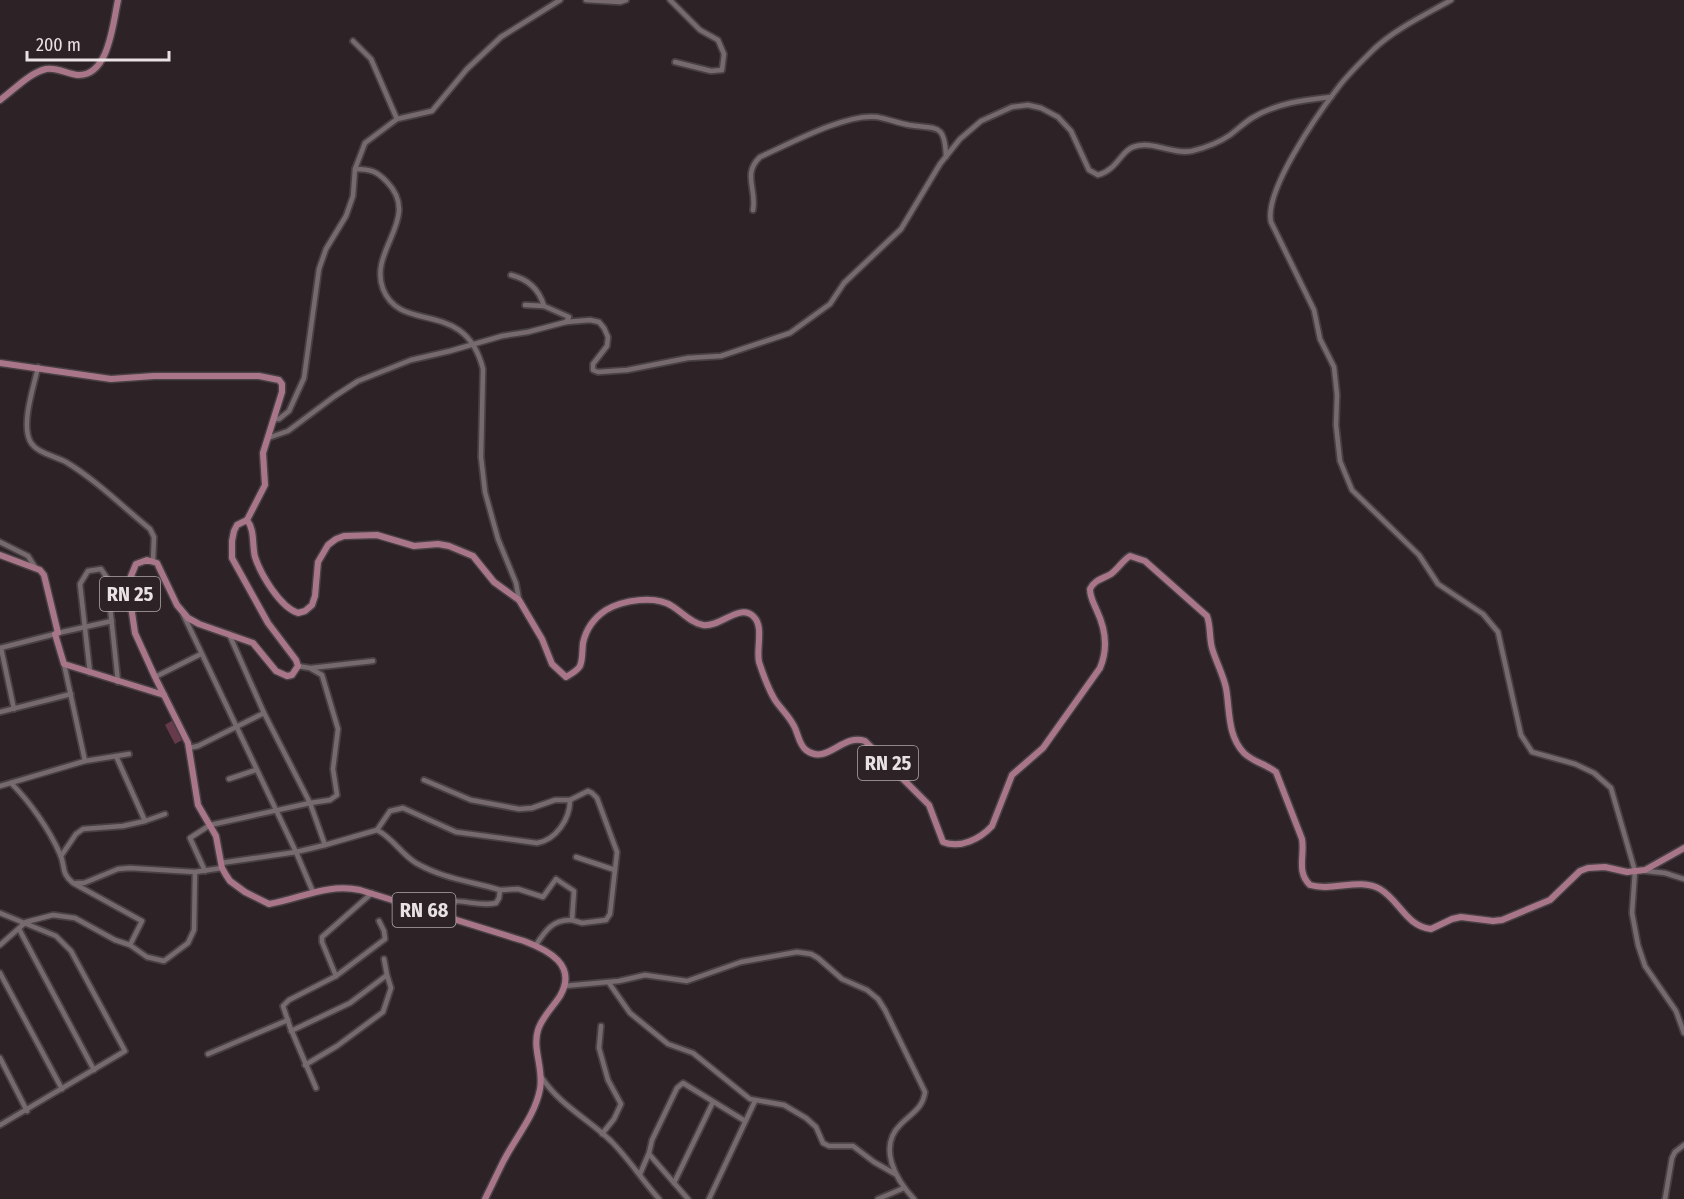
<svg xmlns="http://www.w3.org/2000/svg" width="1684" height="1199" viewBox="0 0 1684 1199" font-family="'Fira Sans Condensed',sans-serif">
<style>
.green{fill:#673a4b}
.lines{fill:none;stroke-linecap:round;stroke-linejoin:round}
.minor-casing{stroke:#484043;stroke-width:8}
.major-casing{stroke:#484043;stroke-width:9}
.minor{stroke:#766a6e;stroke-width:4.5}
.major{stroke:#a97689;stroke-width:6}
.labels{text-anchor:middle;dominant-baseline:central;stroke-width:5;stroke-linejoin:round;paint-order:stroke}
.shield{fill:#2d2327;stroke:#b1a9ab;stroke-width:1.5}
.shield-label{font-size:20px;font-weight:bold;fill:#e9e2e4}
</style>
<rect width="100%" height="100%" fill="#2d2327"/>
<path class="green" d="M173 720 184 739 175 744 165 725Z"/>
<g class="lines">
<defs>
<g id="minor">
<path d="M586 0 620 2 626 0"/>
<path d="M670 0 700 30 718 40 724 54 722 70 711 71 675 62"/>
<path d="M1451 0C1425 15 1395 29 1374 49 1361 62 1347 75 1337 89 1317 115 1264 191 1271 222L1314 310 1320 339 1334 367 1337 395 1336 425 1340 461 1352 490 1419 555 1438 584 1483 614 1498 632 1521 735 1532 752 1575 764 1594 773 1611 788 1635 871 1632 913 1638 945 1645 966 1676 1011 1684 1033"/>
<path d="M353 41 371 59 397 119"/>
<path d="M355 169C370 169 377 171 387 182 422 218 368 250 383 289 401 335 465 297 483 369L481 457 485 492 498 539 516 583 519 600"/>
<path d="M753 210C757 189 742 174 760 157 789 144 846 113 877 117 888 119 898 123 909 125 937 129 945 123 946 157"/>
<path d="M511 275C528 279 539 289 544 306L569 317 566 322"/>
<path d="M525 305 544 306"/>
<path d="M38 367C34 386 21 423 30 441 36 453 55 456 66 462 96 480 123 507 150 529L154 537 153 561"/>
<path d="M274 419H279L289 411 304 378 319 269 326 249 346 216 353 196 355 169 365 143 397 119 432 111 467 69 501 37 560 0"/>
<path d="M268 438 288 431 335 396 358 381 411 360 450 351 502 336 528 332 566 322 590 320 599 322 604 328 608 337 607 346 593 364V370L598 372 627 370 688 358 721 356 790 333 830 304 844 283 901 229 940 164 960 139 981 121 1012 107 1028 105 1041 108 1058 117 1071 131 1089 170 1098 175C1117 170 1121 151 1133 147 1153 140 1172 155 1192 151 1204 148 1220 142 1230 135 1238 129 1244 123 1252 118 1277 103 1303 100 1331 97"/>
<path d="M0 542 28 556 35 567"/>
<path d="M183 614 296 852 313 892"/>
<path d="M58 633 112 621"/>
<path d="M0 648 55 634"/>
<path d="M1 648 14 709"/>
<path d="M311 668 373 661"/>
<path d="M90 673 80 584 88 571 101 569 107 578 118 682"/>
<path d="M155 677 201 654"/>
<path d="M0 712 71 694"/>
<path d="M189 748 198 746 264 713"/>
<path d="M85 761 129 754"/>
<path d="M229 779 256 770"/>
<path d="M424 780 471 800 519 809 532 808 555 800H570"/>
<path d="M0 786 85 761 64 664"/>
<path d="M145 821 165 814"/>
<path d="M377 830 390 811 403 808 456 832 537 843C556 840 570 819 570 800L588 791 592 793 597 798 617 852 610 914 606 920 582 923 572 920"/>
<path d="M325 845 377 830C393 838 401 854 416 863 444 879 470 881 500 890L499 898 496 903C474 909 448 890 431 912"/>
<path d="M61 856 76 834 83 829 123 826 145 821 116 756"/>
<path d="M576 857 615 870"/>
<path d="M221 863 296 852 325 845 310 803 264 713 229 634"/>
<path d="M205 871 190 838 210 825 310 803 330 800 337 795 333 769 338 729 322 675 310 668 298 666"/>
<path d="M1646 871 1665 873 1684 879"/>
<path d="M76 883H84L118 869 130 868 195 872 222 868"/>
<path d="M500 890 518 889 543 897 556 879 574 891 572 920C553 919 545 931 536 945"/>
<path d="M0 913 56 936 71 951 125 1051 0 1125"/>
<path d="M19 929 94 1070"/>
<path d="M0 945 26 922 53 915 75 918 115 940 130 945 142 921 73 883C60 872 66 867 60 854 49 829 30 802 11 783"/>
<path d="M130 945 147 957 164 961 188 943 194 930 195 872"/>
<path d="M384 959 387 975"/>
<path d="M0 973 62 1089"/>
<path d="M336 976 385 939 384 931 379 921"/>
<path d="M609 983 630 1013 668 1044 693 1053 750 1099 784 1105 806 1118 816 1127 823 1143 829 1146H853L874 1162 895 1174"/>
<path d="M564 986 619 981 645 975 687 981 741 962 797 952 811 954 818 958 842 979 867 990 878 999 885 1010 925 1092C923 1108 912 1113 901 1124 877 1147 896 1180 914 1199"/>
<path d="M601 1026 599 1048 608 1080 621 1104 614 1119 602 1134"/>
<path d="M291 1031 350 1003 387 975 391 988 383 1012 337 1046 305 1065"/>
<path d="M208 1054 288 1020"/>
<path d="M0 1058 27 1111"/>
<path d="M542 1078C560 1105 588 1119 611 1141 629 1159 642 1180 659 1199"/>
<path d="M316 1088 290 1027 283 1006 289 1000 336 976 322 942V937L372 893"/>
<path d="M649 1154 688 1199"/>
<path d="M640 1174 649 1153 652 1140 677 1088 683 1083 745 1121"/>
<path d="M674 1183 713 1102"/>
<path d="M709 1199 755 1101"/>
<path d="M878 1199 904 1188"/>
<path d="M1665 1199 1672 1158 1675 1152 1684 1145"/>
</g>
<g id="major">
<path d="M0 100C14 90 29 73 46 69 57 67 67 74 78 75 109 76 113 23 118 0"/>
<path d="M0 363 111 379 154 376H259L279 380 282 384V392L263 453 265 485 247 520"/>
<path d="M0 555 40 570 44 575 58 633 55 634 64 664 164 695"/>
<path d="M485 1199C491 1187 497 1174 503 1162 515 1138 535 1116 540 1089 544 1069 532 1049 538 1030 542 1017 553 1007 560 996 578 965 548 950 524 941L360 890C327 883 300 899 269 904L245 892 230 881 226 875 222 868 216 836 198 805 188 743 155 677 135 633 131 606 130 585 131 576 136 564 147 560 157 563 177 605 188 618 199 624 253 643 276 671 287 676 292 675 298 666 296 660 268 623 232 558V541L234 531 237 525 247 520C255 530 252 545 255 557 261 575 280 607 298 613L305 611 312 605 315 596 318 562 328 545 336 539 344 536 377 535 414 546 438 544 449 546 473 556 494 582 519 600 542 639 552 664 566 677C571 674 577 671 580 666 583 659 582 650 583 643 586 629 594 618 606 610 623 600 655 595 672 606 682 612 691 623 703 625 720 628 740 602 754 617 764 627 756 649 759 662 763 674 768 689 775 700 781 709 789 716 794 726 798 733 799 745 806 750 827 766 842 733 865 741L929 805 943 842C960 849 980 839 992 826L1012 775 1043 748 1100 668C1108 649 1106 630 1097 611 1094 603 1090 598 1090 589 1095 579 1103 579 1111 574 1119 568 1123 560 1130 556L1145 561 1207 616C1211 627 1209 637 1212 648 1216 662 1223 674 1226 688 1230 710 1227 735 1244 753 1253 762 1266 764 1276 772L1302 839C1305 855 1296 872 1310 885 1333 892 1359 877 1380 889 1400 901 1406 926 1431 929L1452 919 1461 917 1493 921 1502 920 1550 900 1580 871 1588 868 1605 867 1627 872 1645 870 1684 848"/>
</g>
</defs>
<use href="#minor" class="minor-casing"/>
<use href="#major" class="major-casing"/>
<use href="#minor" class="minor"/>
<use href="#major" class="major"/>
</g>
<g class="labels">
<g class="shield">
<rect x="100" y="577" width="60" height="34" rx="4.5"/>
<rect x="858" y="746" width="60" height="34" rx="4.5"/>
<rect x="392.5" y="893" width="63" height="34" rx="4.5"/>
</g>
<g class="shield-label">
<text x="130" y="594">RN 25</text>
<text x="888" y="763">RN 25</text>
<text x="424" y="910">RN 68</text>
</g>
</g>
<path d="M27 51v9h142v-9" fill="none" stroke="#e9e2e4" stroke-width="3"/>
<text x="36" y="51" font-size="18" fill="#e9e2e4" stroke="#2d2327" stroke-width="4.5" paint-order="stroke">200 m</text>
</svg>
